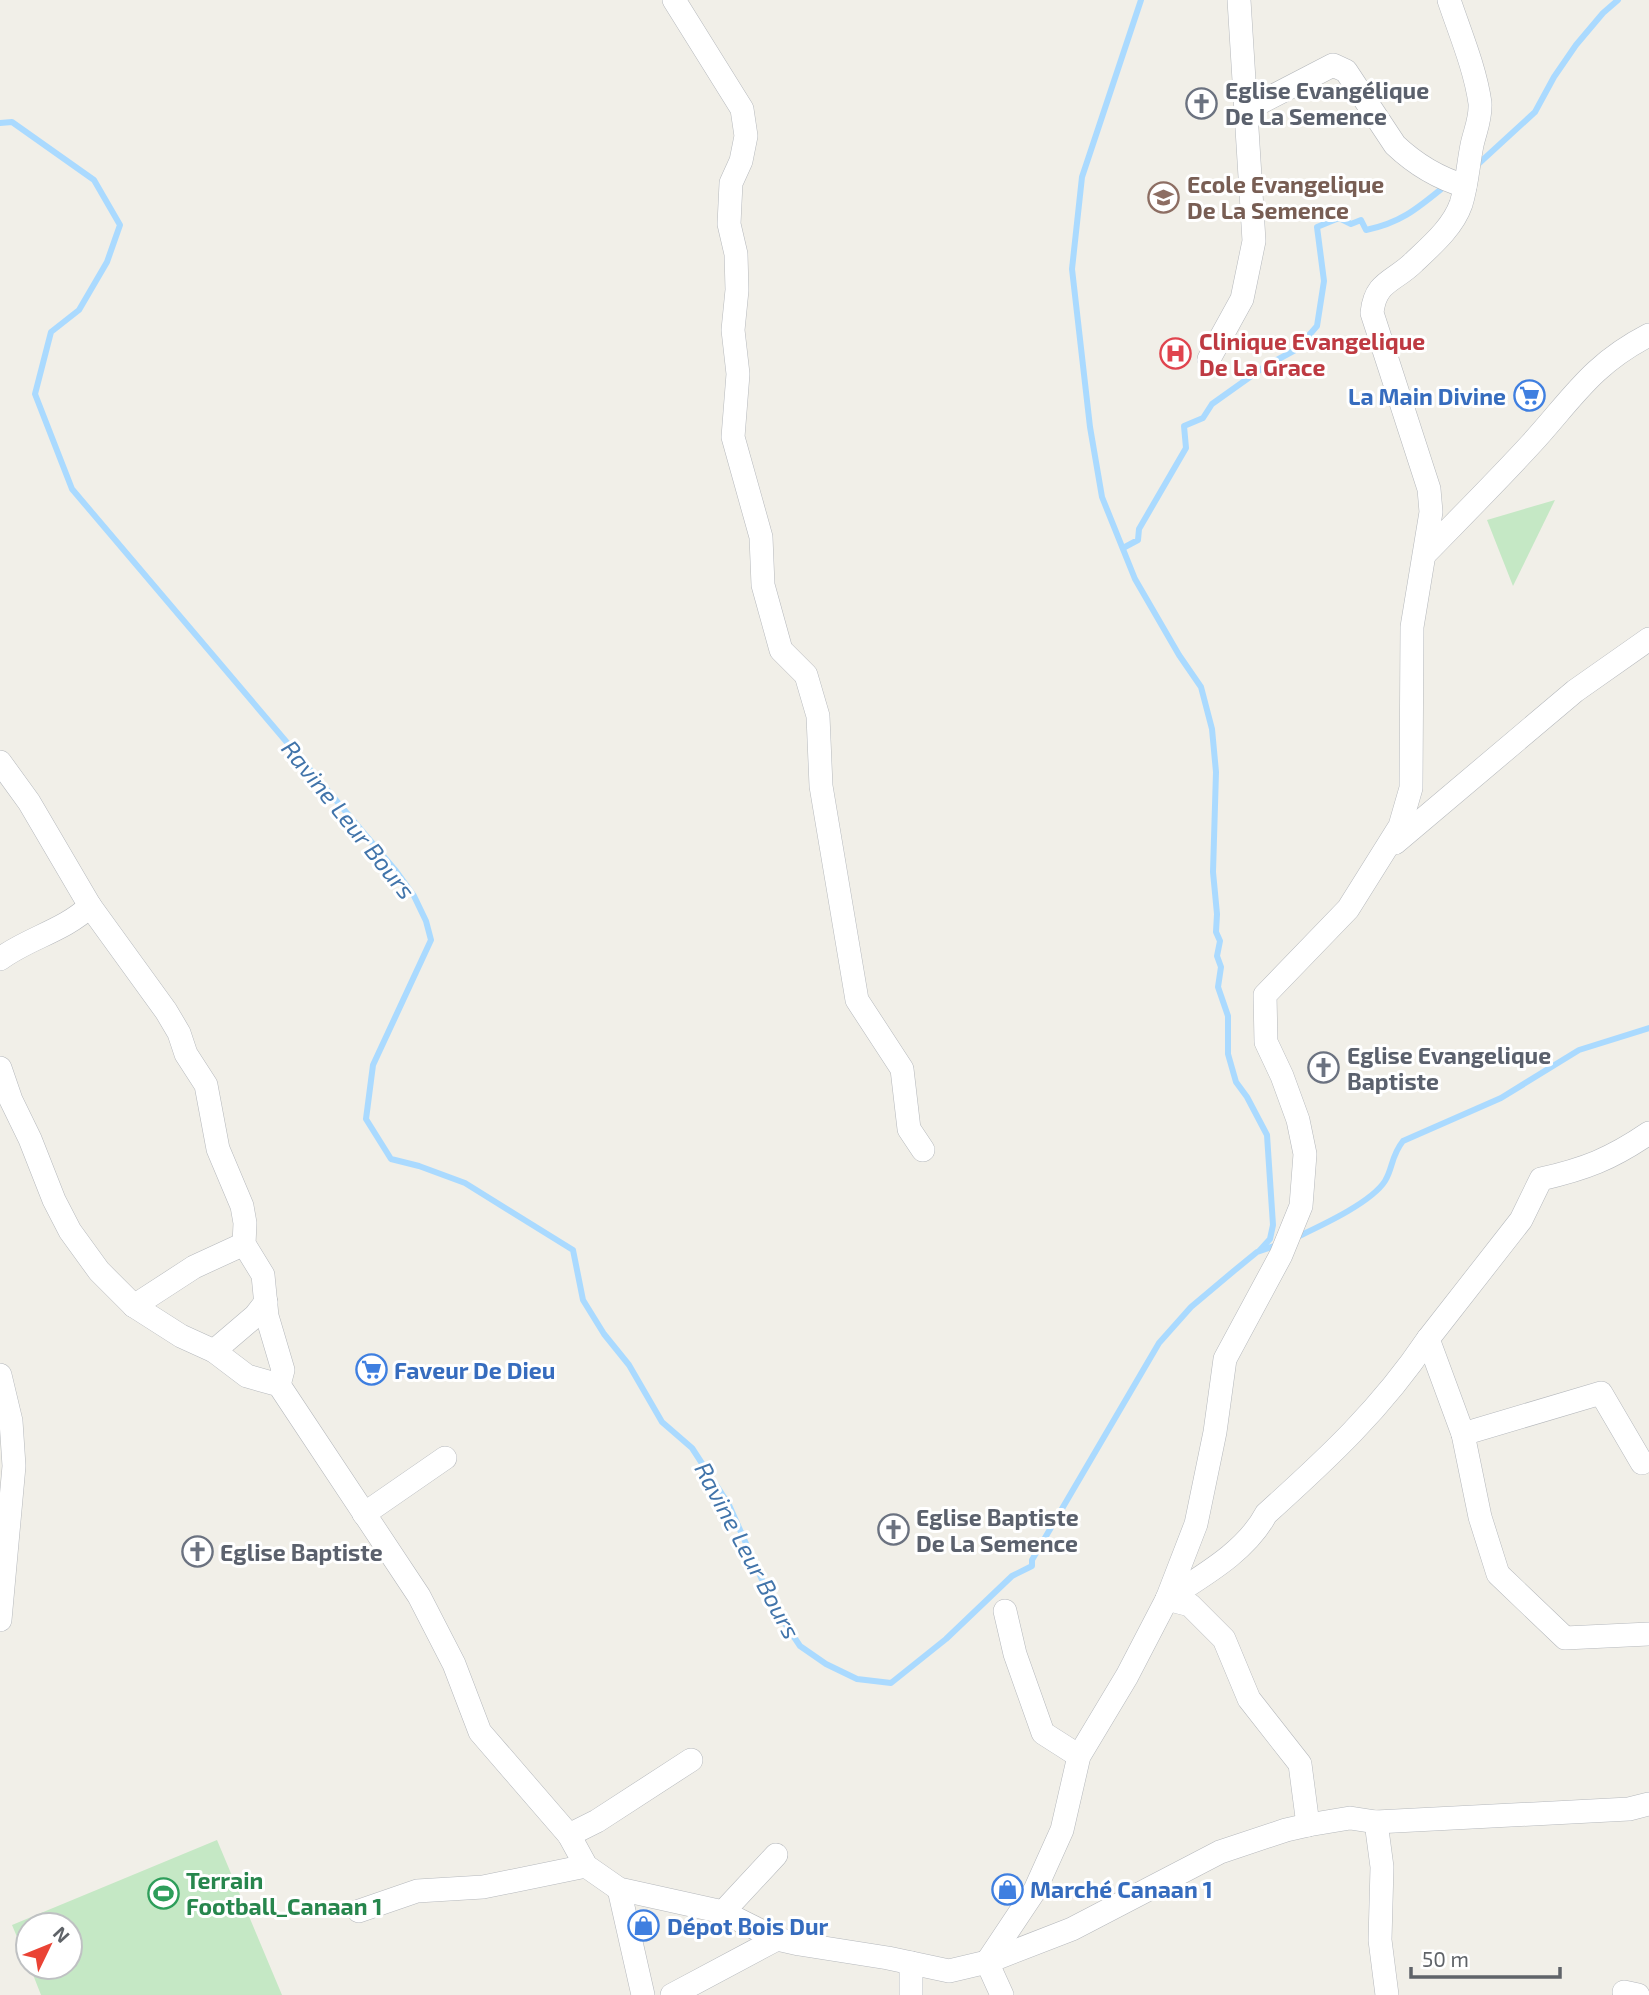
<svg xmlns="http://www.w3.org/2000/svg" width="1649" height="1995" viewBox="0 0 1649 1995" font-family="'Exo 2',sans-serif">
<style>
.green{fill:#c5e8c5}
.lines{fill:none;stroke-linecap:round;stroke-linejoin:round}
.stream{stroke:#aadaff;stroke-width:6}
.minor-casing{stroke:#b5b8bc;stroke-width:24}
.minor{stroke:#fff;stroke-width:23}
.labels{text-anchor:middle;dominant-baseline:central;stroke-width:6;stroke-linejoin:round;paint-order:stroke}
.worship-label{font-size:23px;font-weight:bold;fill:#5b616d;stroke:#fff;text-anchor:start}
.education-label{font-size:23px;font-weight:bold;fill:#785e54;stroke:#fff;text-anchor:start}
.health-label{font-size:23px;font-weight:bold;fill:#be3a42;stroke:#fff;text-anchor:start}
.shop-label{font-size:23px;font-weight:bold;fill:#366cbe;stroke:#fff;text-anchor:start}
.leisure-label{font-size:23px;font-weight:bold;fill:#27864d;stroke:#fff;text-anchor:start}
.water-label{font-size:24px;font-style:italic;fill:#4174aa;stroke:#fff}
</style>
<rect width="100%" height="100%" fill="#f1efe8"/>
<g class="green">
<path d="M1555 500 1513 586 1487 520Z"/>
<path d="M217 1840 282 1995H41L30 1967H70V1925H28V1963L12 1925Z"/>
</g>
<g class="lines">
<g class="stream">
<path d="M1141 0 1082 177 1072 269 1090 427 1102 497 1135 579 1179 655 1201 687 1212 729 1216 772 1213 872 1217 914 1216 932 1220 941 1217 956 1221 967 1218 987 1228 1016V1054L1236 1082 1247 1097 1267 1135 1273 1225 1270 1239 1260 1250"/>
<path d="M0 123 12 122 94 180 120 225 107 262 79 310 51 332 35 394 72 489 396 871 414 896 426 921 431 940 373 1065 366 1119 391 1159 419 1166 465 1183 573 1250 583 1300 604 1334 629 1365 662 1422 692 1448 729 1505 774 1607 800 1646 826 1664 857 1679 891 1683 946 1639 1012 1576 1032 1566V1560L1159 1343 1191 1307 1235 1270 1257 1252 1277 1245"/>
<path d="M1475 167 1535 112 1554 77 1576 45 1603 13 1618 0"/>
<path d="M1123 548 1138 540 1139 529 1186 448 1184 426 1203 418 1212 404 1264 367 1297 349 1317 326 1324 281 1317 227 1339 218 1351 224 1361 220 1366 230C1401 223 1418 208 1445 186"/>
<path d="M1297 1237C1320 1226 1371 1203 1385 1181 1393 1168 1391 1156 1403 1141L1501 1098 1579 1050 1649 1028"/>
</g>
<defs>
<g id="minor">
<path d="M674 0 742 109 746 136 741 161 731 183 729 224 736 254 737 290 733 330 738 374 733 437 761 537 763 585 781 650 806 675 818 716 821 786 857 1000 902 1069 909 1129 923 1150"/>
<path d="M1246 110 1333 65 1346 71 1395 145C1415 164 1438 178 1465 186"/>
<path d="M1209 359 1242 299 1254 241 1239 0"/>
<path d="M1426 553C1461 517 1497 481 1531 444 1573 398 1591 365 1649 335"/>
<path d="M0 762 29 802 90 906 166 1011 179 1033 186 1054 206 1085 218 1149 242 1206 245 1223 244 1244 263 1275 267 1316 283 1370 279 1385"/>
<path d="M1395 843 1575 691 1649 639"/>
<path d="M0 959C28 938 64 931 90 906"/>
<path d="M0 1068 11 1100 30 1139 54 1200 70 1231 99 1271 134 1306 181 1336 214 1351 247 1376 279 1385 419 1596 454 1664 480 1732 569 1835 586 1866 619 1889 723 1912 777 1939 799 1944 888 1958 949 1971 987 1962 1072 1929 1220 1852 1286 1830 1308 1825 1350 1818 1376 1822 1629 1809 1649 1804"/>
<path d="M1649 1133C1611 1159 1585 1169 1541 1179L1521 1220 1428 1339 1463 1434 1480 1517 1498 1574 1565 1638 1649 1634"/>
<path d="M134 1306 194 1267 244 1244"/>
<path d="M214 1351 255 1316 266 1302"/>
<path d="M0 1375 11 1421 14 1466 0 1620"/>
<path d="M1463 1434 1601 1393 1642 1463"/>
<path d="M364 1514 445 1458"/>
<path d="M1167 1599C1202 1576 1246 1552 1266 1514 1328 1458 1381 1409 1428 1339"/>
<path d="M1167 1599 1190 1605 1224 1639 1249 1699 1300 1764 1308 1825"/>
<path d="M1005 1611 1015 1654 1043 1733 1079 1756"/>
<path d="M1376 1822 1382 1867 1380 1940 1387 1995"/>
<path d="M569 1835 597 1821 691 1760"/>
<path d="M619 1889 643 1995"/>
<path d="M359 1911 417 1891 483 1887 586 1866"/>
<path d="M723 1912 776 1855"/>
<path d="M1624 1992 1638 1995"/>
<path d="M672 1995 777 1939"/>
<path d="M911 1995V1963"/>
<path d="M1002 1995 987 1962 1035 1890 1062 1830 1079 1756 1127 1676 1167 1599 1196 1524 1215 1432 1225 1359 1281 1255 1301 1206 1305 1154 1298 1120 1282 1076 1266 1042 1265 995 1348 909 1400 826 1411 788 1412 627 1431 512 1429 489 1372 313C1375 281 1394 282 1414 262 1432 245 1453 227 1461 204 1467 185 1468 165 1472 145 1475 131 1481 119 1480 103 1475 68 1460 33 1449 0"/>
</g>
</defs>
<use href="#minor" class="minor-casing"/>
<use href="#minor" class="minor"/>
</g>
<defs>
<symbol id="church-ring" viewBox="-11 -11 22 22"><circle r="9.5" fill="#fff" stroke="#6b7280" stroke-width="1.5"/><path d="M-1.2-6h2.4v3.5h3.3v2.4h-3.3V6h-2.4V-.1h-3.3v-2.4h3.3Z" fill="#6b7280"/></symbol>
<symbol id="school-ring" viewBox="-11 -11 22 22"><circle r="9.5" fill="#fff" stroke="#8d6e63" stroke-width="1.5"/><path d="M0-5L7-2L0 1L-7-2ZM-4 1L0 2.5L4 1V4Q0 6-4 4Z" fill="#8d6e63"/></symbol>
<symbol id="hospital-ring" viewBox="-11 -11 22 22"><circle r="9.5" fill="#fff" stroke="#e0444e" stroke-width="1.5"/><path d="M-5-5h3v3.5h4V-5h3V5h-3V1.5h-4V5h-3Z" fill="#e0444e"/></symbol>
<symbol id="supermarket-ring" viewBox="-11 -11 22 22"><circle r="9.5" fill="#fff" stroke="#3f7fe0" stroke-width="1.5"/><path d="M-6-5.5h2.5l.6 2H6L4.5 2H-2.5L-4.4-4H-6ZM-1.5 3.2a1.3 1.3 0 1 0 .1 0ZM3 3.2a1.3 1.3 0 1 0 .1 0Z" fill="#3f7fe0"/></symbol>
<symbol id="shop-ring" viewBox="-11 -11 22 22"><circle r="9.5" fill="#fff" stroke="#3f7fe0" stroke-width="1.5"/><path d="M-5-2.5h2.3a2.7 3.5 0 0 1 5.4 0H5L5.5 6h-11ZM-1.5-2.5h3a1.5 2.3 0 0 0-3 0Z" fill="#3f7fe0"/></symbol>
<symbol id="stadium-ring" viewBox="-11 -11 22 22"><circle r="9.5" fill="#fff" stroke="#2e9e5b" stroke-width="1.5"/><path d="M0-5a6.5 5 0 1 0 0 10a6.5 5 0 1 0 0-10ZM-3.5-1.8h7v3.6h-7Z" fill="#2e9e5b"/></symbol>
</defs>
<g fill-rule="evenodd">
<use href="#church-ring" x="1184" y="86" width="35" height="35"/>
<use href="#school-ring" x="1146" y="180" width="35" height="35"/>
<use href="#hospital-ring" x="1158" y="336" width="35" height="35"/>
<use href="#supermarket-ring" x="1512" y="378" width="35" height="35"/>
<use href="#church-ring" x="1306" y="1050" width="35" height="35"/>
<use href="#supermarket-ring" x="354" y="1352" width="35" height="35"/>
<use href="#church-ring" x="876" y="1512" width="35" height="35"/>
<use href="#church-ring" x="180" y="1534" width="35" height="35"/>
<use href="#shop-ring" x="990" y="1872" width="35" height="35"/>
<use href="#stadium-ring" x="146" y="1876" width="35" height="35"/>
<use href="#shop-ring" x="626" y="1908" width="35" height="35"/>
</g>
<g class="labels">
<g class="worship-label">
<text x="1225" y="90">Eglise Evangélique<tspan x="1225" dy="26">De La Semence</tspan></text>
<text x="1347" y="1055">Eglise Evangelique<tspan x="1347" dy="26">Baptiste</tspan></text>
<text x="916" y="1517">Eglise Baptiste<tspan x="916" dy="26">De La Semence</tspan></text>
<text x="220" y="1552">Eglise Baptiste</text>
</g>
<g class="education-label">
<text x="1187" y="184">Ecole Evangelique<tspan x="1187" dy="26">De La Semence</tspan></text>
</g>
<g class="health-label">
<text x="1199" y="341">Clinique Evangelique<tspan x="1199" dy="26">De La Grace</tspan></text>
</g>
<g class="shop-label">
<text x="1506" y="396" text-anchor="end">La Main Divine</text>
<text x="394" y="1370">Faveur De Dieu</text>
<text x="1030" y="1889">Marché Canaan 1</text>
<text x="667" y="1926">Dépot Bois Dur</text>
</g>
<g class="leisure-label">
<text x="186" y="1880">Terrain<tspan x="186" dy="26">Football_Canaan 1</tspan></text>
</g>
<g class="water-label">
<text transform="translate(349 819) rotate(51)">Ravine Leur Bours</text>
<text transform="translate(748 1550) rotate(62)">Ravine Leur Bours</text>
</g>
</g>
<g transform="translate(49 1946) rotate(47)"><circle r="33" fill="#ffffff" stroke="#bfc1c3" stroke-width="2"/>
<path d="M0-5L12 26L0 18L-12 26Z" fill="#ea4335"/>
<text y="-10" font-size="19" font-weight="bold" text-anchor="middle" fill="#5f6368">N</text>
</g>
<path d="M1411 1967v10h149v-10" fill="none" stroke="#5f6368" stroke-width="3.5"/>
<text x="1422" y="1967" font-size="21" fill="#5f6368" stroke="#ffffff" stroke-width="5" paint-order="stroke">50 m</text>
</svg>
